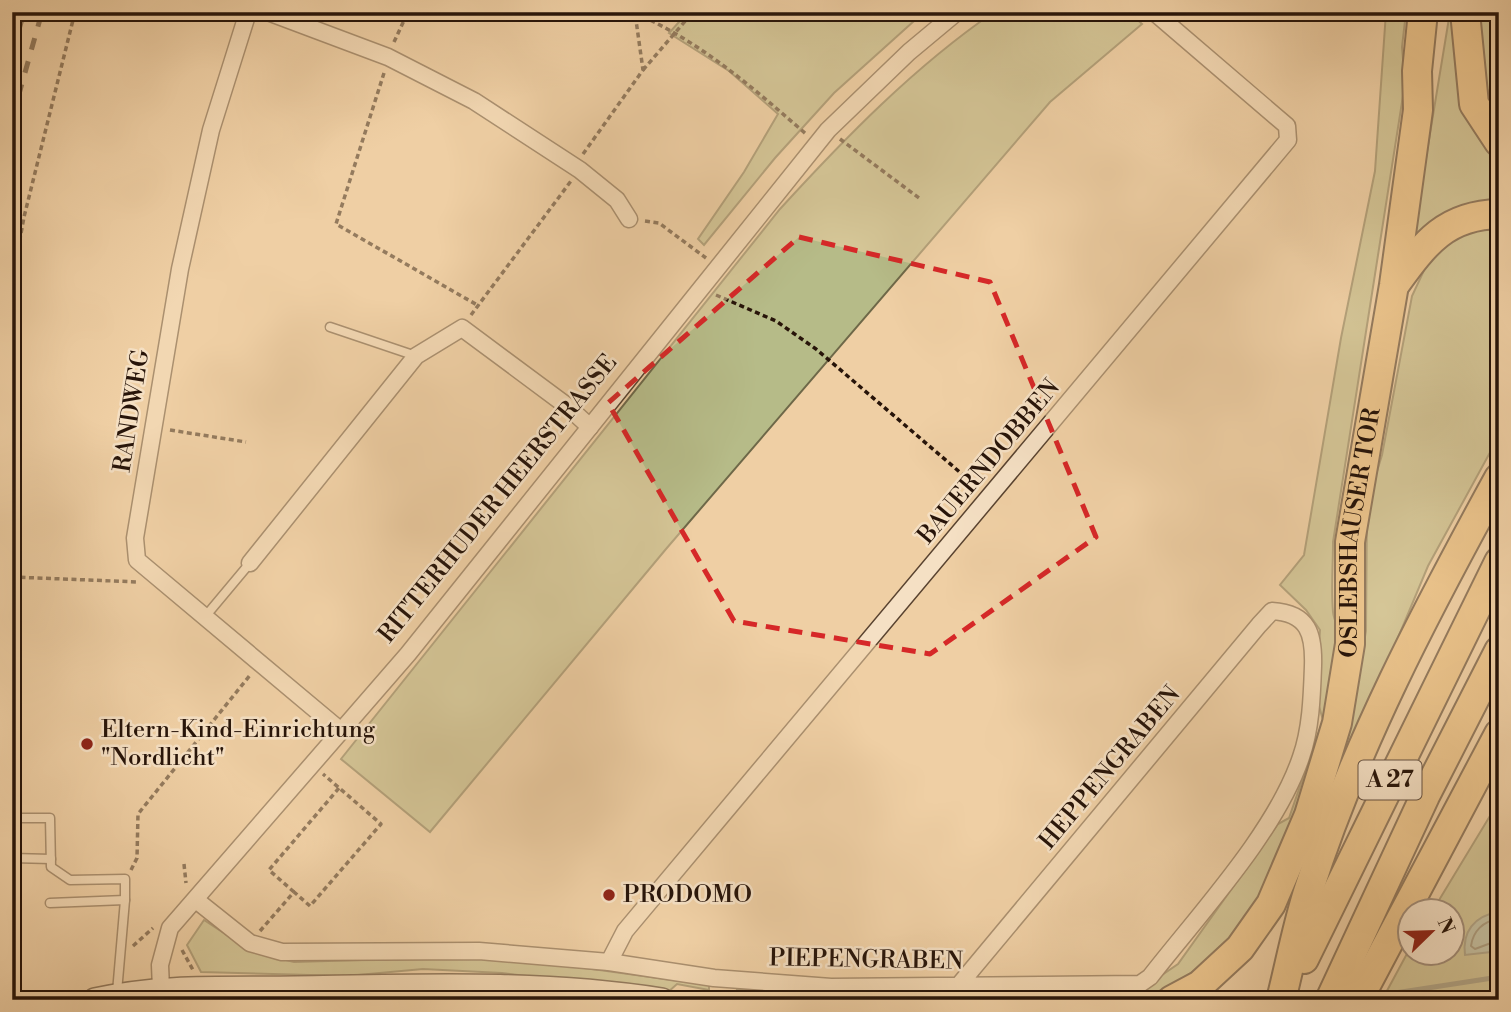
<svg xmlns="http://www.w3.org/2000/svg" width="1511" height="1012" viewBox="0 0 1511 1012" font-family="'Libre Bodoni',serif">
<style>
.green{fill:#b6bb88;stroke:#6e6848;stroke-width:2}
.water{fill:#9ab6a8;stroke:#6c7568;stroke-width:2}
.lines{fill:none;stroke-linecap:round;stroke-linejoin:round}
.shore{stroke:#606558;stroke-width:2}
.stream{stroke:#6c7568;stroke-width:5}
.lane-casing{stroke:#594330;stroke-width:11}
.street-casing{stroke:#594330;stroke-width:19}
.secondary-casing{stroke:#271409;stroke-width:26}
.highway-casing{stroke:#271409;stroke-width:32}
.path{stroke:#271409;stroke-width:3.5;stroke-dasharray:5 3.5;stroke-linecap:butt}
.lane{stroke:#f5e0c4;stroke-width:8}
.street{stroke:#f5e0c4;stroke-width:16}
.secondary{stroke:#f5e0c4;stroke-width:23}
.highway{stroke:#e8b872;stroke-width:28}
.rail{stroke:#271409;stroke-width:5;stroke-dasharray:12 12;stroke-linecap:butt}
.marked{fill:none;stroke:#d62828;stroke-width:5;stroke-dasharray:14 9;stroke-linejoin:round}
.poi-dot{fill:#8f2418;stroke:#f5e0c4;stroke-width:2.5}
.labels{text-anchor:middle;dominant-baseline:central;stroke-width:5;stroke-linejoin:round;paint-order:stroke}
.shield{fill:#f5e0c4;stroke:#655141;stroke-width:2}
.shield-label{font-size:23px;font-weight:bold;fill:#271409}
.street-label{font-size:24px;fill:#271409;stroke:#f5e0c4}
.poi-label{font-size:24px;fill:#271409;stroke:#f5e0c4;text-anchor:start}
</style>
<rect width="100%" height="100%" fill="#efcfa4"/>
<filter id="stains"><feTurbulence type="fractalNoise" baseFrequency=".00286" numOctaves="4"/><feColorMatrix values="0 0 0 0 .2 0 0 0 0 .09 0 0 0 0 .02 0 0 0 .5 -.17"/></filter>
<radialGradient id="worn" r=".72"><stop offset=".6" stop-color="#630" stop-opacity="0"/><stop offset="1" stop-color="#630" stop-opacity=".3"/></radialGradient>
<g class="green">
<path d="M688 12H924L834 93 775 158 704 245 698 239 744 172 778 114 729 71 669 33Z"/>
<path d="M994 12H1129L1142 24 1050 102 666 549 430 832 341 759 780 209C845 138 914 67 994 12Z"/>
<path d="M1386 12H1406L1402 47 1405 83 1333 542C1333 565 1331 589 1333 612 1334 622 1341 632 1341 642 1338 714 1284 869 1241 926 1216 961 1178 984 1139 1000H709L682 996 683 992 736 998 737 989 824 996 950 995 987 1000 1137 992 1178 964 1278 824 1289 818 1323 720 1316 696 1320 630 1306 610 1280 585 1304 555 1341 338 1375 171Z"/>
<path d="M1450 12H1457L1483 140 1499 156V206L1410 255Z"/>
<path d="M1479 12H1499V109L1487 89Z"/>
<path d="M1499 229V436L1428 566 1325 812 1351 719 1366 631 1367 504 1382 455 1412 296 1426 266 1449 241 1474 230Z"/>
<path d="M1499 801V913L1491 952 1499 945V1000H1382L1409 950 1410 953H1452V911L1433 910Z"/>
<path d="M204 920 253 952 294 962 465 957 548 963 709 985V990L677 984 667 993 502 973 423 969 347 976 201 972 187 945Z"/>
</g>
<path class="water" d="M1498 912 1499 945 1491 952 1465 955C1462 932 1474 916 1498 912Z"/>
<g class="lines">
<path class="shore" d="M1499 919C1483 921 1473 931 1471 946L1475 949 1499 940"/>
<path class="stream" d="M1382 995 1499 977"/>
<defs>
<g id="lane">
<path d="M330 327 416 356"/>
<path d="M204 618 250 563"/>
<path d="M12 818H50L51 867 70 880 125 879V900"/>
<path d="M12 858 51 859"/>
<path d="M50 903 125 900 117 992"/>
</g>
<g id="street">
<path d="M248 12 211 130 180 269 135 538 137 560 341 731"/>
<path d="M268 12 388 57 474 101 580 170 617 200 629 219"/>
<path d="M250 563 416 356 462 328 567 406 590 427"/>
<path d="M196 900 250 943 282 952 479 951 609 962 714 978 831 987 1140 984 1150 977C1199 914 1276 832 1301 757 1311 729 1312 695 1313 666 1314 635 1309 613 1272 611L1259 625 959 985"/>
<path d="M609 962 625 931 1288 140 1287 126 1154 12"/>
<path d="M161 989 160 965 170 928 408 654 828 130 909 52 957 12"/>
</g>
<path id="secondary" d="M95 1000C161 985 229 989 296 988 418 986 541 981 662 1000"/>
<g id="highway">
<path d="M1465 12 1474 104 1499 142"/>
<path d="M1396 283C1425 243 1446 215 1499 214"/>
<path d="M1304 959 1499 562"/>
<path id="s1" d="M1172 1000 1200 985 1240 948 1271 904 1309 815 1337 723 1350 644V542L1394 285 1418 110 1417 71 1423 12"/>
<path d="M1281 1000C1290 964 1297 927 1308 892 1354 747 1426 611 1499 478"/>
<path d="M1330 1000 1425 796 1499 651"/>
<path d="M1358 1000 1499 734"/>
</g>
</defs>
<use href="#lane" class="lane-casing"/>
<use href="#street" class="street-casing"/>
<use href="#secondary" class="secondary-casing"/>
<use href="#highway" class="highway-casing"/>
<g class="path">
<path d="M635 13C701 42 752 87 806 134"/>
<path d="M394 42 408 12"/>
<path d="M643 70 693 12"/>
<path d="M384 73 336 224 479 306"/>
<path d="M840 139 919 198"/>
<path d="M583 154 643 70 635 13"/>
<path d="M645 221 659 223 706 258"/>
<path d="M12 283 24 217 75 12"/>
<path d="M716 295 776 321 816 349 976 486"/>
<path d="M471 315 571 181"/>
<path d="M170 430 246 442"/>
<path d="M12 577 139 582"/>
<path d="M184 864 186 883"/>
<path d="M131 870 137 858 138 814 251 674"/>
<path d="M294 892 269 870 339 788"/>
<path d="M260 931 294 892 310 906 381 824 323 774"/>
<path d="M133 946 153 928"/>
<path d="M182 950 193 970"/>
</g>
<use href="#lane" class="lane"/>
<use href="#street" class="street"/>
<use href="#secondary" class="secondary"/>
<use href="#highway" class="highway"/>
<g class="rail">
<path d="M12 54 24 12"/>
<path d="M12 119 42 12"/>
</g>
</g>
<path d="M0 0H1511V1012H0ZM799 237 990 282 1096 537 930 654 734 621 608 403Z" fill="#efcfa4" fill-opacity=".55" fill-rule="evenodd"/>
<path class="marked" d="M799 237 990 282 1096 537 930 654 734 621 608 403Z"/>
<g class="poi-dot">
<circle cx="87" cy="744" r="7"/>
<circle cx="609" cy="895" r="7"/>
</g>
<g class="labels">
<rect class="shield" x="1358.5" y="760.5" width="63" height="39" rx="5"/>
<g class="shield-label">
<text x="1390" y="780">A 27</text>
</g>
<g class="street-label">
<text transform="translate(132 411) rotate(-81)">RANDWEG</text>
<text transform="translate(989 462) rotate(-50)">BAUERNDOBBEN</text>
<text transform="translate(498 499) rotate(-51)">RITTERHUDER HEERSTRASSE</text>
<text stroke="none"><textPath href="#s1" startOffset="525">OSLEBSHAUSER TOR</textPath></text>
<text transform="translate(1110 768) rotate(-50)">HEPPENGRABEN</text>
<text transform="translate(866 960) rotate(1)">PIEPENGRABEN</text>
</g>
<g class="poi-label">
<text x="101" y="730">Eltern-Kind-Einrichtung<tspan x="101" dy="28">"Nordlicht"</tspan></text>
<text x="623" y="895">PRODOMO</text>
</g>
</g>
<rect width="1511" height="1012" fill="none" stroke="#efcfa4" stroke-width="42"/>
<rect x="14" y="14" width="1483" height="984" fill="none" stroke="#271409" stroke-width="3.5"/>
<rect x="21" y="21" width="1469" height="970" fill="none" stroke="#271409" stroke-width="2"/>
<g transform="translate(1431 932) rotate(67)"><circle r="33" fill="#f5e0c4" stroke="#a38e79" stroke-width="2"/>
<path d="M0-5L12 26L0 18L-12 26Z" fill="#8f2418"/>
<text y="-10" font-size="19" font-weight="bold" text-anchor="middle" fill="#271409">N</text>
</g>
<rect width="100%" height="100%" filter="url(#stains)"/>
<rect width="100%" height="100%" fill="url(#worn)"/>
</svg>
